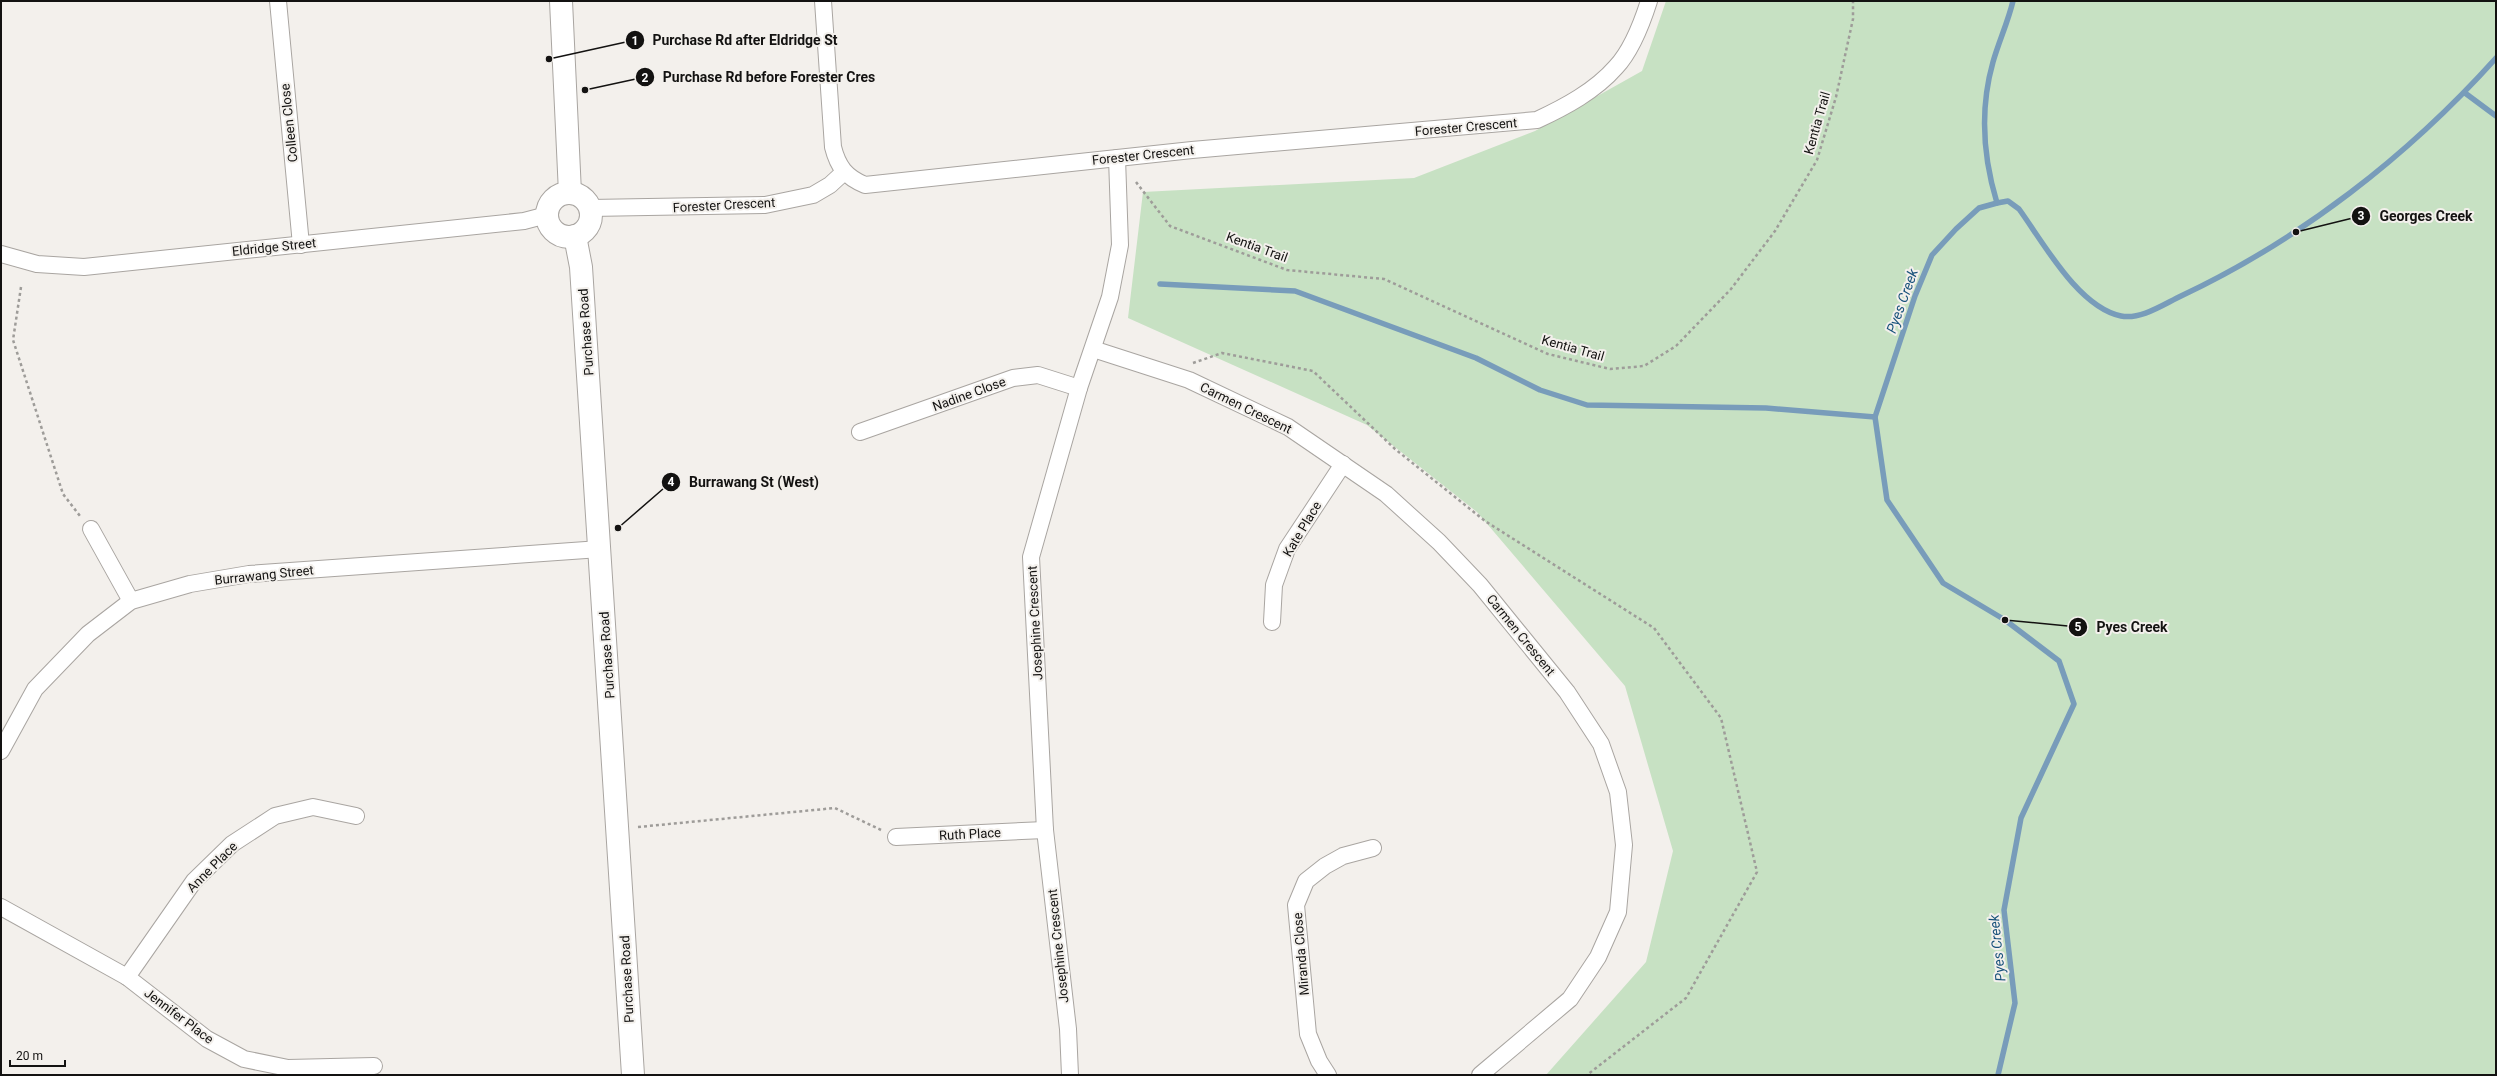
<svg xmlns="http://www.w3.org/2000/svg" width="2497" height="1076" viewBox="0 0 2497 1076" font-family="Roboto,sans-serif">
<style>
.green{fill:#c7e1c3}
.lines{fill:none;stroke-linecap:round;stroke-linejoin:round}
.stream{stroke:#789cba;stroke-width:5.5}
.minor-casing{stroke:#a9a5a1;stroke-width:18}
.secondary-casing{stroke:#a9a5a1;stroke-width:24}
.path{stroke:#9e9c99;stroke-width:2.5;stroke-dasharray:3 3;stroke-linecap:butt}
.minor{stroke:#fff;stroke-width:16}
.secondary{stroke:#fff;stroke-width:22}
.labels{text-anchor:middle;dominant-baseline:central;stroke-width:4;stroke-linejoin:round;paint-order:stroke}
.street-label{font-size:13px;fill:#131211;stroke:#f3f0ec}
.water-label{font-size:14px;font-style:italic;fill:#18527b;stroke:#f3f0ec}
.leader{fill:none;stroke:#131211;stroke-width:1.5}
.callout-dot{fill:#131211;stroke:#f3f0ec;stroke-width:1.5}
.mark-label{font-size:12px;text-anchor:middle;font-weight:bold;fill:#fff}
.callout-label{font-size:14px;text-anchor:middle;font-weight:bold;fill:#131211;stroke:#f3f0ec;stroke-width:4;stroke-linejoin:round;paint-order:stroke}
</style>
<rect width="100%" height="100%" fill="#f3f0ec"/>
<path class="green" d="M1666 1H2496V1075H1546L1646 962 1673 851 1625 686 1477 512 1367 425 1128 318 1143 192 1414 178 1535 131 1642 71Z"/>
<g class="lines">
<g class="stream">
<path d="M2465 93 2496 116"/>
<path d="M1997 203 2008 201 2019 209C2043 242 2078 307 2121 316 2141 320 2164 304 2181 296 2300 240 2408 156 2496 58"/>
<path d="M1160 284 1295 291 1476 358 1540 390 1587 405 1766 408 1875 417"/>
<path d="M1998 1075 2015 1003 2004 910 2021 818 2074 704 2059 661 2005 620 1943 583 1887 500 1875 417 1915 296 1932 255 1956 229 1979 208 1997 203C1983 157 1980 108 1993 62 1999 41 2008 22 2013 1"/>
</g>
<defs>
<g id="minor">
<path d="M278 1 301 245"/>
<path d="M823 1 833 147C838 167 846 177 865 185L1192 150 1537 120C1565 107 1595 91 1616 67 1632 50 1642 23 1649 1"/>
<path d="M590 208 765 205 813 195 830 185 843 173"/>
<path d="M1 254 37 264 84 267 524 221 547 215"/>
<path d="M1093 349 1189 380 1288 427 1386 494 1439 542 1480 585 1567 692 1601 744 1618 792 1624 845 1618 912 1598 957 1570 999 1480 1075"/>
<path d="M860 432 1013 378 1038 375 1079 388"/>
<path d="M91 529 131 601"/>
<path d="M1272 622 1274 585 1287 549 1343 464"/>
<path d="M1 751 35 689 88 634 131 601 190 584 249 574 600 549"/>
<path d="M896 837 1045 830"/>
<path d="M1 907 127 977 207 1039 244 1059 288 1068 374 1066"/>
<path d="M127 977 194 881 232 844 275 816 313 807 356 816"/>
<path d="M1070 1075 1068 1029 1045 830 1031 557 1079 388 1110 297 1120 245 1117 158"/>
<path d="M1328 1075 1319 1061 1308 1034 1296 905 1306 881 1325 866 1343 856 1373 848"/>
</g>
<g id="secondary">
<path d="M561 1 570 193"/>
<circle cx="569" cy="215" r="22"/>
<path d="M575 236 581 267 633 1075"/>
</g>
</defs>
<use href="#minor" class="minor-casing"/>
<use href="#secondary" class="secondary-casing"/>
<g class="path">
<path d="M1136 182 1170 226 1287 270 1384 279 1548 354 1610 369 1644 366 1676 346 1731 289 1775 231 1817 160 1836 97 1853 19V1"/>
<path d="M21 287 13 340 63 494 80 516"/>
<path d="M1193 363 1222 353 1313 371 1395 449 1485 521 1654 628 1721 718 1757 872 1686 998 1587 1075"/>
<path d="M638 827 835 808 881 830"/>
</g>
<use href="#minor" class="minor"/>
<use href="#secondary" class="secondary"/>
</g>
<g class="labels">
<g class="street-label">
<text transform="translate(289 123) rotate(-96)">Colleen Close</text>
<text transform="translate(1817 123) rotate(-74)">Kentia Trail</text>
<text transform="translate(1466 127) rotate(-5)">Forester Crescent</text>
<text transform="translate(1143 155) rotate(-6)">Forester Crescent</text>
<text transform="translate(724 205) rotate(-3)">Forester Crescent</text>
<text transform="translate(274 247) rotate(-6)">Eldridge Street</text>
<text transform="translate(1257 247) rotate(20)">Kentia Trail</text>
<text transform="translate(586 332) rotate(-94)">Purchase Road</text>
<text transform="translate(1573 348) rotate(16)">Kentia Trail</text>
<text transform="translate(969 394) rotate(-20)">Nadine Close</text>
<text transform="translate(1246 408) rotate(26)">Carmen Crescent</text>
<text transform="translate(1302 529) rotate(-59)">Kate Place</text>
<text transform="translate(264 575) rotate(-6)">Burrawang Street</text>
<text transform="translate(1035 623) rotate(-93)">Josephine Crescent</text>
<text transform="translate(1521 635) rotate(51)">Carmen Crescent</text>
<text transform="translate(607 655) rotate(-94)">Purchase Road</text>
<text transform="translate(970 834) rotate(-3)">Ruth Place</text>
<text transform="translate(212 867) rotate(-45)">Anne Place</text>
<text transform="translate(1058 946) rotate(-96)">Josephine Crescent</text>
<text transform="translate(1301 954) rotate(-95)">Miranda Close</text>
<text transform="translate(627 979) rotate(-93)">Purchase Road</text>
<text transform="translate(179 1016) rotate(37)">Jennifer Place</text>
</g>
<g class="water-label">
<text transform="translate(1902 301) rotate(-70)">Pyes Creek</text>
<text transform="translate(1997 948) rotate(-96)">Pyes Creek</text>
</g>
</g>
<path class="leader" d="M549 59L635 40M585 90L645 77M2296 232L2361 216M618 528L671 482M2005 620L2078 627"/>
<g class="callout-dot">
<circle cx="549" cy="59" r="4"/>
<circle cx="585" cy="90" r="4"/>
<circle cx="2296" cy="232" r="4"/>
<circle cx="618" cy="528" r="4"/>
<circle cx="2005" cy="620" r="4"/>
<circle cx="635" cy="40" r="10"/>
<circle cx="645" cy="77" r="10"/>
<circle cx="2361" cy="216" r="10"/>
<circle cx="671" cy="482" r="10"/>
<circle cx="2078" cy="627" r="10"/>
</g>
<g class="mark-label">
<text x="635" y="45">1</text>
<text x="645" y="82">2</text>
<text x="2361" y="220">3</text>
<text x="671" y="486">4</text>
<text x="2078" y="631">5</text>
</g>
<g class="callout-label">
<text x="745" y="45">Purchase Rd after Eldridge St</text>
<text x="769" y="82">Purchase Rd before Forester Cres</text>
<text x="2426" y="221">Georges Creek</text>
<text x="754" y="487">Burrawang St (West)</text>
<text x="2132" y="632">Pyes Creek</text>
</g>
<rect width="2497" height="1076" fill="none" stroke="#131211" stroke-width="4"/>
<path d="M10 1060v6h55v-6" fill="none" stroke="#131211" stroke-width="2"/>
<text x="16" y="1060" font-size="12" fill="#131211" stroke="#f3f0ec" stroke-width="3" paint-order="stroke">20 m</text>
</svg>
